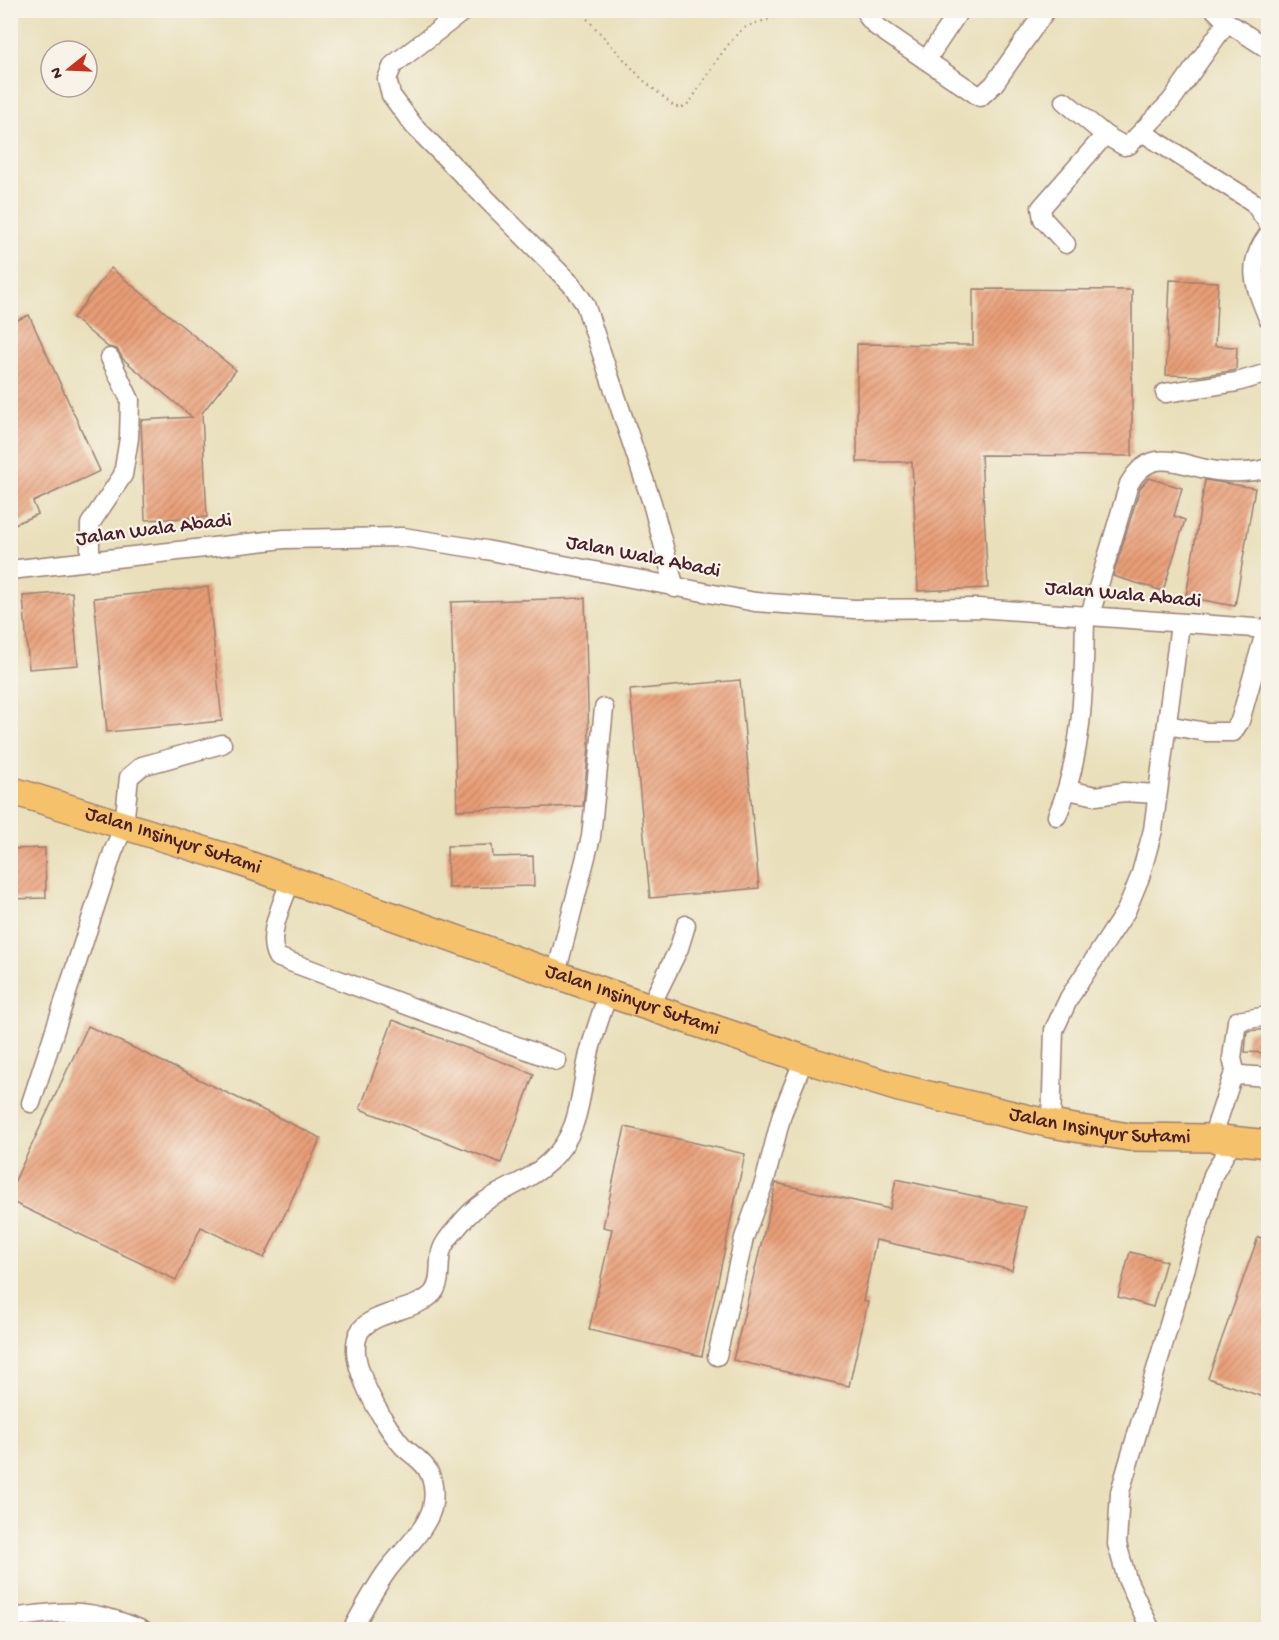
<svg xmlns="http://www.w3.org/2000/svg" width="1279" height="1640" viewBox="0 0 1279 1640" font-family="'Gochi Hand',sans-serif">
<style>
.building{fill:url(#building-hatch)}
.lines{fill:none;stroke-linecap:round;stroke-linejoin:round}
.minor-casing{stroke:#9a7f72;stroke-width:21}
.highway-casing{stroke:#9a7f72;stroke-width:30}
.path{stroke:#9a7f72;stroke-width:2;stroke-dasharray:1.5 4.5;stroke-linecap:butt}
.minor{stroke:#fff;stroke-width:18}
.highway{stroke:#f5c16b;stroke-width:27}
.labels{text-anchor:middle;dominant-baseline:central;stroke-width:4.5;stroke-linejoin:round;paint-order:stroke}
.street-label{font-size:21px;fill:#4a1f2b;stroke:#f7f3e8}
</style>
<defs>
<pattern id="building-hatch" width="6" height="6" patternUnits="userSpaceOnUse" patternTransform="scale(1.5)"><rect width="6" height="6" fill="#e99e77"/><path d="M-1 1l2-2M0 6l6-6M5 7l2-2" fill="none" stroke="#bf8062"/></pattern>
</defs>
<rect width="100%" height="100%" fill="#f7f3e8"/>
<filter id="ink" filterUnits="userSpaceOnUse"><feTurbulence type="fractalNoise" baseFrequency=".0167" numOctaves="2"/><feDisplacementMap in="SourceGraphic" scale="12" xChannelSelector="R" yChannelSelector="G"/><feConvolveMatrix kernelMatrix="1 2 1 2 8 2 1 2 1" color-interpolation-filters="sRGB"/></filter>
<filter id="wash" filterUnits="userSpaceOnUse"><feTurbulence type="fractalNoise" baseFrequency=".008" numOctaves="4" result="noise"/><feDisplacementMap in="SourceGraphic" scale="24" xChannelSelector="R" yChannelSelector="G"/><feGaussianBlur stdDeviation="1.35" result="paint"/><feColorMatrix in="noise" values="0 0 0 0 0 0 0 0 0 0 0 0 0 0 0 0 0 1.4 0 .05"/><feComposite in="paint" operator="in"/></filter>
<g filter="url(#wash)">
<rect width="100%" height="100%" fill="#e9dfba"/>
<g id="blocks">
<g class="building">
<path d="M111 268 236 370 202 413 207 517 145 520 141 420 192 417 123 359 117 349 108 347 73 318Z"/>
<path d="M1170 280 1218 282 1215 346 1237 347 1236 370 1200 376 1166 375Z"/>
<path d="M973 289 1132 290V456L981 455 988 588 918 591 912 462H857V344L973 345Z"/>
<path d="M29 315 100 471 33 502 38 514 10 526V323Z"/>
<path d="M1149 478 1182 488 1174 516 1185 520 1163 591 1113 576 1140 488Z"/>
<path d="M1205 480 1255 488 1235 606 1186 597Z"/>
<path d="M208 587 222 721 107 732 94 598Z"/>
<path d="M72 592 78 665 29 669 23 596Z"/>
<path d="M585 598 589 745 583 806 457 810 451 602Z"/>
<path d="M740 680 759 888 650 898 630 690Z"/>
<path d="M492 845 493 857 533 856 534 886 448 888 447 846Z"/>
<path d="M45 848 46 898 10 899V849Z"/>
<path d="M393 1020 534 1074 501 1163 360 1109Z"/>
<path d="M88 1026 321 1138 264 1258 201 1227 176 1280 10 1201V1191Z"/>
<path d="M1269 1029V1053L1245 1052 1247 1031Z"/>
<path d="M625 1127 745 1154 702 1356 589 1330 612 1229 603 1227Z"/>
<path d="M896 1179 1025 1207 1012 1270 876 1240 863 1301 868 1302 849 1386 733 1360 776 1183 890 1209Z"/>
<path d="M1258 1237 1269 1240V1399L1208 1378Z"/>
<path d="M1130 1252 1166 1261 1153 1307 1118 1297Z"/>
</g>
</g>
</g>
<g filter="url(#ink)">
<use href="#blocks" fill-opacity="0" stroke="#9a7f72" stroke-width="1.5"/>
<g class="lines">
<defs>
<g id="minor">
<path d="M465 10 393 65 387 79 391 95 414 126 572 285 585 304 652 503 675 588"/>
<path d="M868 10V17L876 26 980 97 994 84 1046 10"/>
<path d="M1215 10 1227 22 1268 49"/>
<path d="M927 59 960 10"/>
<path d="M1064 101 1105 135 1124 146 1129 145 1171 101 1227 22"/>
<path d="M1142 132 1253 202 1268 223"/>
<path d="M1268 235C1245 265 1255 286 1268 318"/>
<path d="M1066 244 1043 219 1041 208 1105 135"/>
<path d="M1165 393 1237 382 1268 373"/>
<path d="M90 561V524L123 475 129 438 130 400 110 358"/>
<path d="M10 570 284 539 403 537 486 550 755 602 854 609 978 608 1268 629"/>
<path d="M1090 615 1129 484C1152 443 1182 467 1217 471 1234 473 1252 473 1268 468"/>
<path d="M1167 725 1206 732H1233L1240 721 1266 629"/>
<path d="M1068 790 1096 796 1124 792 1157 794"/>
<path d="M1057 816C1084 753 1084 683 1085 615"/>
<path d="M291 879C284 901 265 935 277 957L557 1061"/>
<path d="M556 974 591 837 604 708"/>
<path d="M651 1005 679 948 686 925"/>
<path d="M1236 1075 1232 1058 1237 1021 1268 1016"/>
<path d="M31 1103 113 852 124 826 129 777 142 766 222 744"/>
<path d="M1051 1124 1054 1030 1069 998 1126 911 1140 877 1153 830 1180 624"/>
<path d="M1212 1138 1232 1078 1240 1075 1268 1077"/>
<path d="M717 1356 744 1238 765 1180 782 1114 804 1059"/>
<path d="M10 1618C68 1611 87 1607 142 1630"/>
<path d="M352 1630C363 1610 374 1589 387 1571 401 1552 425 1532 432 1508 435 1496 434 1480 427 1469 420 1458 408 1453 401 1444 383 1423 345 1361 359 1333 370 1311 416 1312 433 1293 442 1282 438 1266 441 1253 443 1242 454 1232 461 1223 489 1189 519 1190 549 1162 583 1131 579 1091 590 1050 595 1031 602 1012 608 993"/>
<path d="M1151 1630 1127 1579 1117 1544 1120 1492 1213 1175 1233 1140"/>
</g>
<g id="highway">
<path id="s1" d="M10 790 235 860 608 993 804 1059 899 1088 1051 1124 1129 1137 1212 1138 1268 1144"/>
</g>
</defs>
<use href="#minor" class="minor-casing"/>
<use href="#highway" class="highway-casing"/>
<path class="path" d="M579 10 642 79 675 107H684L690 102C701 85 729 37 746 27 760 20 776 20 789 10"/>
<use href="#minor" class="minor"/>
<use href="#highway" class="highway"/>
</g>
</g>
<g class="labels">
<g class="street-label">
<text transform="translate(154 531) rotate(-7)">Jalan Wala Abadi</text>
<text transform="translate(643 558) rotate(11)">Jalan Wala Abadi</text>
<text transform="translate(1123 596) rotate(5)">Jalan Wala Abadi</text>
<text stroke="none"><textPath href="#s1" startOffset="171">Jalan Insinyur Sutami</textPath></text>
<text stroke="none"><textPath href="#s1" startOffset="657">Jalan Insinyur Sutami</textPath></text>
<text stroke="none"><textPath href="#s1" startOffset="1143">Jalan Insinyur Sutami</textPath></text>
</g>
</g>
<rect width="1279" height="1640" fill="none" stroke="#f7f3e8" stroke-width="36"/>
<g transform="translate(69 69) rotate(252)"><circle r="28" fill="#f7f3e8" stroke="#b29e9c" stroke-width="1.5"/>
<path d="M0-4.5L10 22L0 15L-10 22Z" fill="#c8321e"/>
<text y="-9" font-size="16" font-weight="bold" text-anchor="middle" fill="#4a1f2b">N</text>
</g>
</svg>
